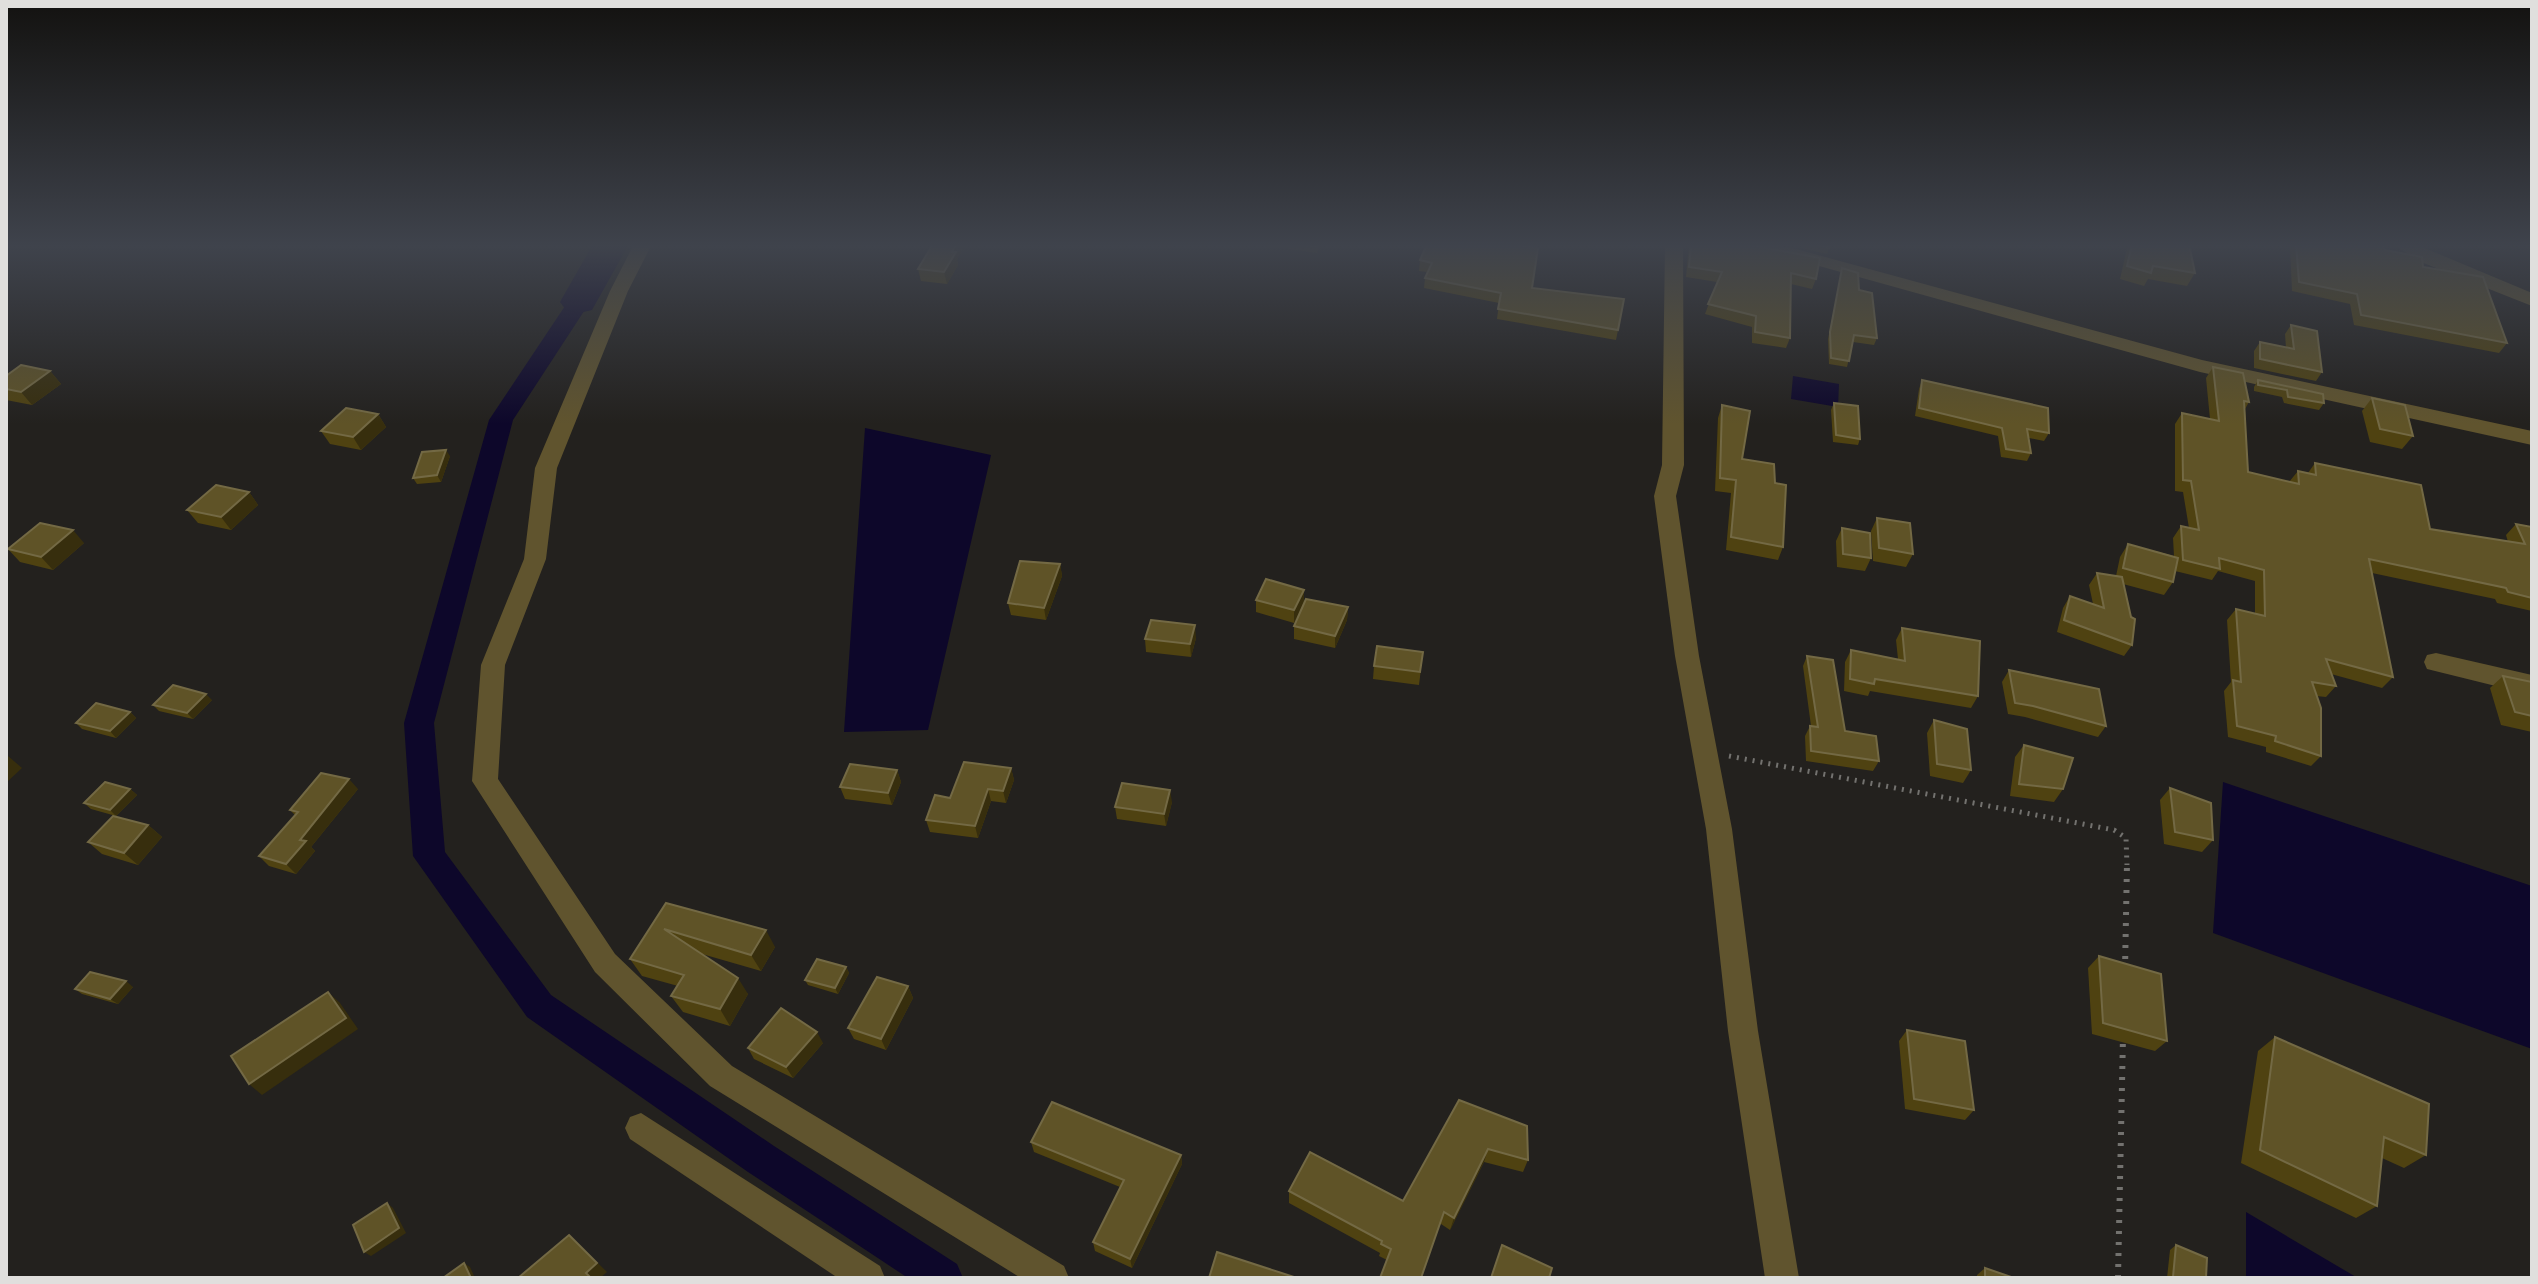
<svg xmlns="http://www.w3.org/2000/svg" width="2538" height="1284" viewBox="0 0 2538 1284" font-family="'Alegreya Sans',sans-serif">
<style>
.water{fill:#0d072a}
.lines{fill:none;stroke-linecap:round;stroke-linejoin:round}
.canal{fill:#0d072a;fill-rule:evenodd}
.river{fill:#0d072a;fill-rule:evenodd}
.path-far1{stroke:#73726f;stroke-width:5;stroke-dasharray:2 6;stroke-linecap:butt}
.path{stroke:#73726f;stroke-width:6;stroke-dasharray:3 8;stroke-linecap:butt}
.minor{fill:#60542e;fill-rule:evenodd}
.wall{fill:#4f4211}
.shaded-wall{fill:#372e0d}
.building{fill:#5f5327;stroke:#736944;stroke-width:2}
</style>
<rect width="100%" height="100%" fill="#23211e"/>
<g class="water">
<path d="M1793 376 1839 384 1838 407 1791 399Z"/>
<path d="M865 428 991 455 928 730 844 732Z"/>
<path d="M2223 782 2532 886V1049L2213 933Z"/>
<path d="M2246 1212 2356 1277V1278H2246Z"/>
</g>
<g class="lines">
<path class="canal" d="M579 295 590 302 513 420 434 723 445 852 551 995 774 1146 957 1264 963 1278H908L748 1172 527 1017 413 856 404 723 489 420 571 297Z"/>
<path class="river" d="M593 244H629L592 310 579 313 566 310 560 302Z"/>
<path class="path-far1" d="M1729 756 2114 830 2126 838 2127 865"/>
<g class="path">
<path d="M2125 970 2127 863"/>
<path d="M2118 1278 2123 1036"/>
</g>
<g class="minor">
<path d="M634 244H652L628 291 557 468 546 559 505 665 498 779 615 954 732 1066 1064 1266 1069 1278H1021L710 1086 595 972 472 781 481 665 524 559 535 468 610 291Z"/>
<path d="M1665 244H1683L1684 465 1676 496 1699 656 1732 829 1758 1031 1799 1278H1765L1728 1031 1706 829 1675 656 1654 496 1662 465Z"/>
<path d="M1721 244H1766L1796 249 2202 360 2532 431V445L2200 372 1794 259 1730 249Z"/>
<path d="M2393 244H2415L2532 293V306L2421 262Z"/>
<path d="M2436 653 2532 675V695L2427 669 2424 662 2427 655Z"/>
<path d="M641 1113 880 1266 885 1278H838L630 1139 625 1128 630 1117Z"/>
</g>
</g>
<g class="wall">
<path d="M1262 244H1321L1317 253 1262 245Z"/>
<path d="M1427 244 1532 288 1618 330 1616 340 1497 319 1499 303 1424 288 1425 278 1427 272 1419 271 1420 260Z"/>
<path d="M1689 244H1745L1816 279 1812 289 1791 284 1790 338 1786 348 1752 343V327L1705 314 1717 282 1686 277Z"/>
<path d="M1802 244H1829V248L1827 254 1802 248Z"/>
<path d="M2128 244H2189L2195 273 2187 286 2148 279 2144 286 2120 279Z"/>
<path d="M2293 244H2382L2385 250 2423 267 2507 343 2499 353 2354 325 2350 304 2292 291 2290 248Z"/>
<path d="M957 260 958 265 947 284 921 281 918 269Z"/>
<path d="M1842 268 1859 290 1877 338 1874 345 1853 342 1847 367 1829 364 1828 339Z"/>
<path d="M2291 325 2322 372 2316 381 2254 368V351L2260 342 2286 348 2285 334Z"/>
<path d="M2213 367 2249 402 2245 409 2248 472 2289 482 2298 471 2308 473 2315 463 2430 529 2508 542 2506 535 2516 524 2532 527V611L2497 603 2495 599 2372 573 2393 677 2382 688 2331 674 2336 686 2326 697 2316 696 2321 756 2311 766 2266 752V747L2228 737 2224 691 2231 682 2227 620 2236 609 2255 614V581L2218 571 2212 580 2175 571 2173 582 2164 595 2123 584 2132 645 2124 656 2057 632 2063 608 2070 596 2093 604 2089 585 2097 573 2116 576 2120 557 2128 544 2174 556 2173 538 2181 526 2189 528 2183 492 2175 491V424L2182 413 2210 419 2206 378Z"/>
<path d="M50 371 61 384 32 405 6 400V376Z"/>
<path d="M1922 380 2049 433 2044 441 2029 438 2031 453 2027 461 2001 457 1998 436 1915 416 1919 389Z"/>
<path d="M2258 380 2324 403 2319 410 2284 403 2282 397 2254 391V387Z"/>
<path d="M2372 398 2413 436 2402 449 2370 442 2362 411Z"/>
<path d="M1834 403 1860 439 1858 445 1833 442 1831 410Z"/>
<path d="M1722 405 1742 459 1775 483 1783 547 1778 560 1726 550 1731 493 1715 491 1718 418Z"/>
<path d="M378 414 386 427 361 450 330 444 321 431Z"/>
<path d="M450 456 441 482 417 484 413 478Z"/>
<path d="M249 492 258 505 231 530 198 523 187 510Z"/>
<path d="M1877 518 1913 554 1906 567 1873 561 1871 531Z"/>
<path d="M1842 528 1871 558 1865 571 1837 567 1836 541Z"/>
<path d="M84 543 53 570 20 562 8 549Z"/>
<path d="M1060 564 1062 576 1046 620 1011 615 1008 603Z"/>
<path d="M1304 590V603L1294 623 1256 612V600Z"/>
<path d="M1348 607 1347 620 1335 648 1294 639V626Z"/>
<path d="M1902 628 1978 696 1971 708 1870 691 1868 696 1844 691 1845 662 1851 650 1898 659 1896 640Z"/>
<path d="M1196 638 1191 657 1146 652 1145 639Z"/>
<path d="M1423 652 1419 685 1373 679 1374 666Z"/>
<path d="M1807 656 1845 731 1879 761 1873 771 1806 761 1805 736 1810 726H1811L1803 666Z"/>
<path d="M2009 670 2106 726 2098 737 2025 717 2008 714 2002 682Z"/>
<path d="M2503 676 2532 682V732L2501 725 2490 688Z"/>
<path d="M212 700 193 719 159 711 153 705Z"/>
<path d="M130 712 136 718 116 738 82 729 76 723Z"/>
<path d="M1934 720 1971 770 1963 783 1930 776 1927 733Z"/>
<path d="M2024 745 2063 789 2054 802 2010 796 2015 757Z"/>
<path d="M1011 768 1014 780 1006 803 991 801 978 838 930 832 926 820 950 798Z"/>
<path d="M897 770 901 782 892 805 845 799 840 787Z"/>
<path d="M2170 788 2213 840 2202 852 2164 844 2160 800Z"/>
<path d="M130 789 137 795 116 816 91 809 84 803Z"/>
<path d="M358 789 311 847 315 851 296 874 269 866 259 856 295 815 290 810Z"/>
<path d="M1172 802 1166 826 1117 819 1115 807Z"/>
<path d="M148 825 162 837 138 865 102 854 88 842Z"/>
<path d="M666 903 775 947 761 971 702 954 748 994 730 1026 683 1012 671 996 678 986 642 976 630 959Z"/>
<path d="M2099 956 2167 1041 2155 1051 2092 1034 2088 968Z"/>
<path d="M846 967 849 973 838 994 808 985 805 980Z"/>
<path d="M908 986 913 998 886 1050 854 1039 848 1028Z"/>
<path d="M133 987 118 1004 82 994 75 989Z"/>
<path d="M1907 1030 1974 1110 1965 1120 1905 1109 1899 1041Z"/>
<path d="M2275 1037 2426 1155 2404 1168 2382 1158 2377 1206 2356 1218 2241 1163 2258 1051Z"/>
<path d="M823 1043 793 1078 754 1059 748 1048Z"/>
<path d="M1459 1100 1528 1160 1523 1172 1484 1162 1450 1230 1441 1224 1387 1260 1379 1256 1380 1253 1289 1203V1191L1403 1201Z"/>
<path d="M1031 1142 1181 1155 1182 1164 1132 1268 1095 1251 1093 1242 1120 1187 1034 1152Z"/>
<path d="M2176 1245 2206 1278H2167L2170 1250Z"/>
<path d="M1985 1268 2014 1278H1977V1275Z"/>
</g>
<g class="shaded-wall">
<path d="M956 244H966L957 260 958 265 947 284 944 272 952 252Z"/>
<path d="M50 371 61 384 32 405 21 392Z"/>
<path d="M378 414 386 427 361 450 353 437Z"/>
<path d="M446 450 450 456 441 482 437 475Z"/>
<path d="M249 492 258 505 231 530 221 517Z"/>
<path d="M73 530 84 543 53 570 41 557Z"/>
<path d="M1060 564 1062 576 1046 620 1044 608Z"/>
<path d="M1304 590V603L1294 623V610Z"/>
<path d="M1348 607 1347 620 1335 648V636Z"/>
<path d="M1195 625 1196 638 1191 657 1190 644Z"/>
<path d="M206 694 212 700 193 719 187 713Z"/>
<path d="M130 712 136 718 116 738 110 731Z"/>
<path d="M8 756 22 768 6 783V757Z"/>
<path d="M1011 768 1014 780 1006 803 1003 791Z"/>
<path d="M897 770 901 782 892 805 888 793Z"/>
<path d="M349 779 358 789 311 847 315 851 296 874 286 864 300 840Z"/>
<path d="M130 789 137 795 116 816 110 810Z"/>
<path d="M988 789 991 801 978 838 975 826Z"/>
<path d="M1170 790 1172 802 1166 826 1164 814Z"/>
<path d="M148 825 162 837 138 865 124 853Z"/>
<path d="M766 930 775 947 761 971 751 955Z"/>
<path d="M846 967 849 973 838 994 835 988Z"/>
<path d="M738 978 748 994 730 1026 720 1009Z"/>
<path d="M126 981 133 987 118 1004 110 999Z"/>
<path d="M908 986 913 998 886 1050 881 1039Z"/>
<path d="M328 992 340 1003 358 1029 262 1095 249 1084Z"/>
<path d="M817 1032 823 1043 793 1078 786 1067Z"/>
<path d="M1488 1149 1484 1162 1450 1230 1454 1218Z"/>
<path d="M1181 1155 1182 1164 1132 1268 1130 1259Z"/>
<path d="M387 1203 393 1208 406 1233 371 1256 364 1252Z"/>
<path d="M569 1235 607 1272 600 1278H591L586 1273Z"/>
<path d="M464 1263 470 1267 475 1278H471Z"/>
</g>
<g class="building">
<path d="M933 244H956L952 252H956L944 272 918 269Z"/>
<path d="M1298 244H1318L1317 247Z"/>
<path d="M1427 244H1512L1538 248 1532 288 1624 299 1618 330 1498 309 1501 293 1425 278 1432 263 1420 260Z"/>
<path d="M1691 244H1745L1820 258 1816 279 1791 273 1790 338 1755 332 1756 316 1708 304 1722 272 1689 267Z"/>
<path d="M1815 244H1829V248Z"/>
<path d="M2132 244H2189L2195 273 2153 266 2151 273 2127 266Z"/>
<path d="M2296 244H2321L2328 245 2327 244H2382L2385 250 2422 257 2423 267 2483 277 2507 343 2361 315 2357 294 2299 282Z"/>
<path d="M1842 268 1858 273 1859 290 1872 293 1877 338 1854 335 1849 361 1831 358 1830 332Z"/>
<path d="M2291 325 2317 331 2322 372 2260 359V342L2294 349Z"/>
<path d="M21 365 50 371 21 392 6 389V376Z"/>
<path d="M2213 367 2243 373 2249 402 2244 401 2248 472 2299 484 2298 471 2316 475 2315 463 2421 485 2430 529 2525 544 2516 524 2532 527V598L2508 592 2506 588 2369 559 2393 677 2326 659 2336 686 2312 682 2321 708V756L2275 741 2276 736 2237 726 2233 680 2241 682 2236 609 2265 616 2264 570 2219 558 2220 569 2183 560 2181 526 2199 530 2191 481 2183 480 2182 413 2219 421Z"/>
<path d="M1922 380 2048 408 2049 433 2027 429 2031 453 2006 449 2002 428 1919 408Z"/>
<path d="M2258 380 2323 394 2324 403 2288 397 2287 390 2258 385Z"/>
<path d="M2372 398 2405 405 2413 436 2380 429Z"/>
<path d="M1834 403 1858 406 1860 439 1836 435Z"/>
<path d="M1722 405 1750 411 1742 459 1774 464 1775 483 1786 485 1783 547 1731 537 1736 480 1720 478Z"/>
<path d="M346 408 378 414 353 437 321 431Z"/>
<path d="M446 450 437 475 413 478 422 452Z"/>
<path d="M216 485 249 492 221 517 187 510Z"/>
<path d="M1877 518 1910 523 1913 554 1879 548Z"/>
<path d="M40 523 73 530 41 557 8 549Z"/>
<path d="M1842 528 1870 533 1871 558 1843 554Z"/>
<path d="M2128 544 2178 558 2173 582 2123 568Z"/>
<path d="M1020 561 1060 564 1044 608 1008 603Z"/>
<path d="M2097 573 2122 577 2131 617 2135 619 2132 645 2064 620 2070 596 2104 608Z"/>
<path d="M1266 579 1304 590 1294 610 1256 600Z"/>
<path d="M1306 599 1348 607 1335 636 1294 626Z"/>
<path d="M1151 620 1195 625 1190 644 1145 639Z"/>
<path d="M1902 628 1980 641 1978 696 1875 679 1874 684 1850 679 1851 650 1905 661Z"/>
<path d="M1377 646 1423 652 1420 672 1374 666Z"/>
<path d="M1807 656 1833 660 1845 731 1876 736 1879 761 1811 751 1810 726 1818 727Z"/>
<path d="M2009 670 2099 689 2106 726 2033 706 2015 703Z"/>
<path d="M2503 676 2532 682V716L2515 712Z"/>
<path d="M173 685 206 694 187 713 153 705Z"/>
<path d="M96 703 130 712 110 731 76 723Z"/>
<path d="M1934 720 1967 729 1971 770 1937 764Z"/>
<path d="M2024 745 2073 758 2063 789 2019 784Z"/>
<path d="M964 762 1011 768 1003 791 988 789 975 826 926 820 935 795 950 798Z"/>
<path d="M850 764 897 770 888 793 840 787Z"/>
<path d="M321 773 349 779 300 840 306 841 286 864 259 856 298 812 290 810Z"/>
<path d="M105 782 130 789 110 810 84 803Z"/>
<path d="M1122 783 1170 790 1164 814 1115 807Z"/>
<path d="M2170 788 2211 803 2213 840 2175 832Z"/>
<path d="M113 816 148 825 124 853 88 842Z"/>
<path d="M666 903 766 930 751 955 664 929 738 978 720 1009 671 996 684 975 630 959Z"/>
<path d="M2099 956 2161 974 2167 1041 2103 1023Z"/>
<path d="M817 959 846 967 835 988 805 980Z"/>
<path d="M90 972 126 981 110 999 75 989Z"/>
<path d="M877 977 908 986 881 1039 848 1028Z"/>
<path d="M328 992 346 1018 249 1084 231 1056Z"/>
<path d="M781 1008 817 1032 786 1067 748 1048Z"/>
<path d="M1907 1030 1965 1041 1974 1110 1914 1099Z"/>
<path d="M2275 1037 2429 1104 2426 1155 2384 1137 2377 1206 2260 1150Z"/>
<path d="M1459 1100 1527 1126 1528 1160 1488 1149 1454 1218 1444 1212 1421 1278H1380L1391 1249 1381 1244 1382 1241 1289 1191 1310 1152 1403 1201Z"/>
<path d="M1052 1102 1181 1155 1130 1259 1093 1242 1124 1180 1031 1142Z"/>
<path d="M387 1203 399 1228 364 1252 353 1225Z"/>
<path d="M569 1235 597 1263 586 1273 591 1278H518Z"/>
<path d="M1502 1245 1552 1268 1549 1278H1491Z"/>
<path d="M2176 1245 2207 1258 2206 1278 2173 1277Z"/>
<path d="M1217 1252 1294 1277V1278H1209Z"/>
<path d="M464 1263 471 1278H443Z"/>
<path d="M1985 1268 2014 1278H1985Z"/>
</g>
<linearGradient id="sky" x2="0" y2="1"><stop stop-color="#131210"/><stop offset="0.58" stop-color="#3f434c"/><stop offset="1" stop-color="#3f434c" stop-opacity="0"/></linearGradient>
<rect width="2538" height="424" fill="url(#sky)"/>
<rect width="2538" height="1284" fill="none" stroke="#e0dfdd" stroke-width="16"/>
</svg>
